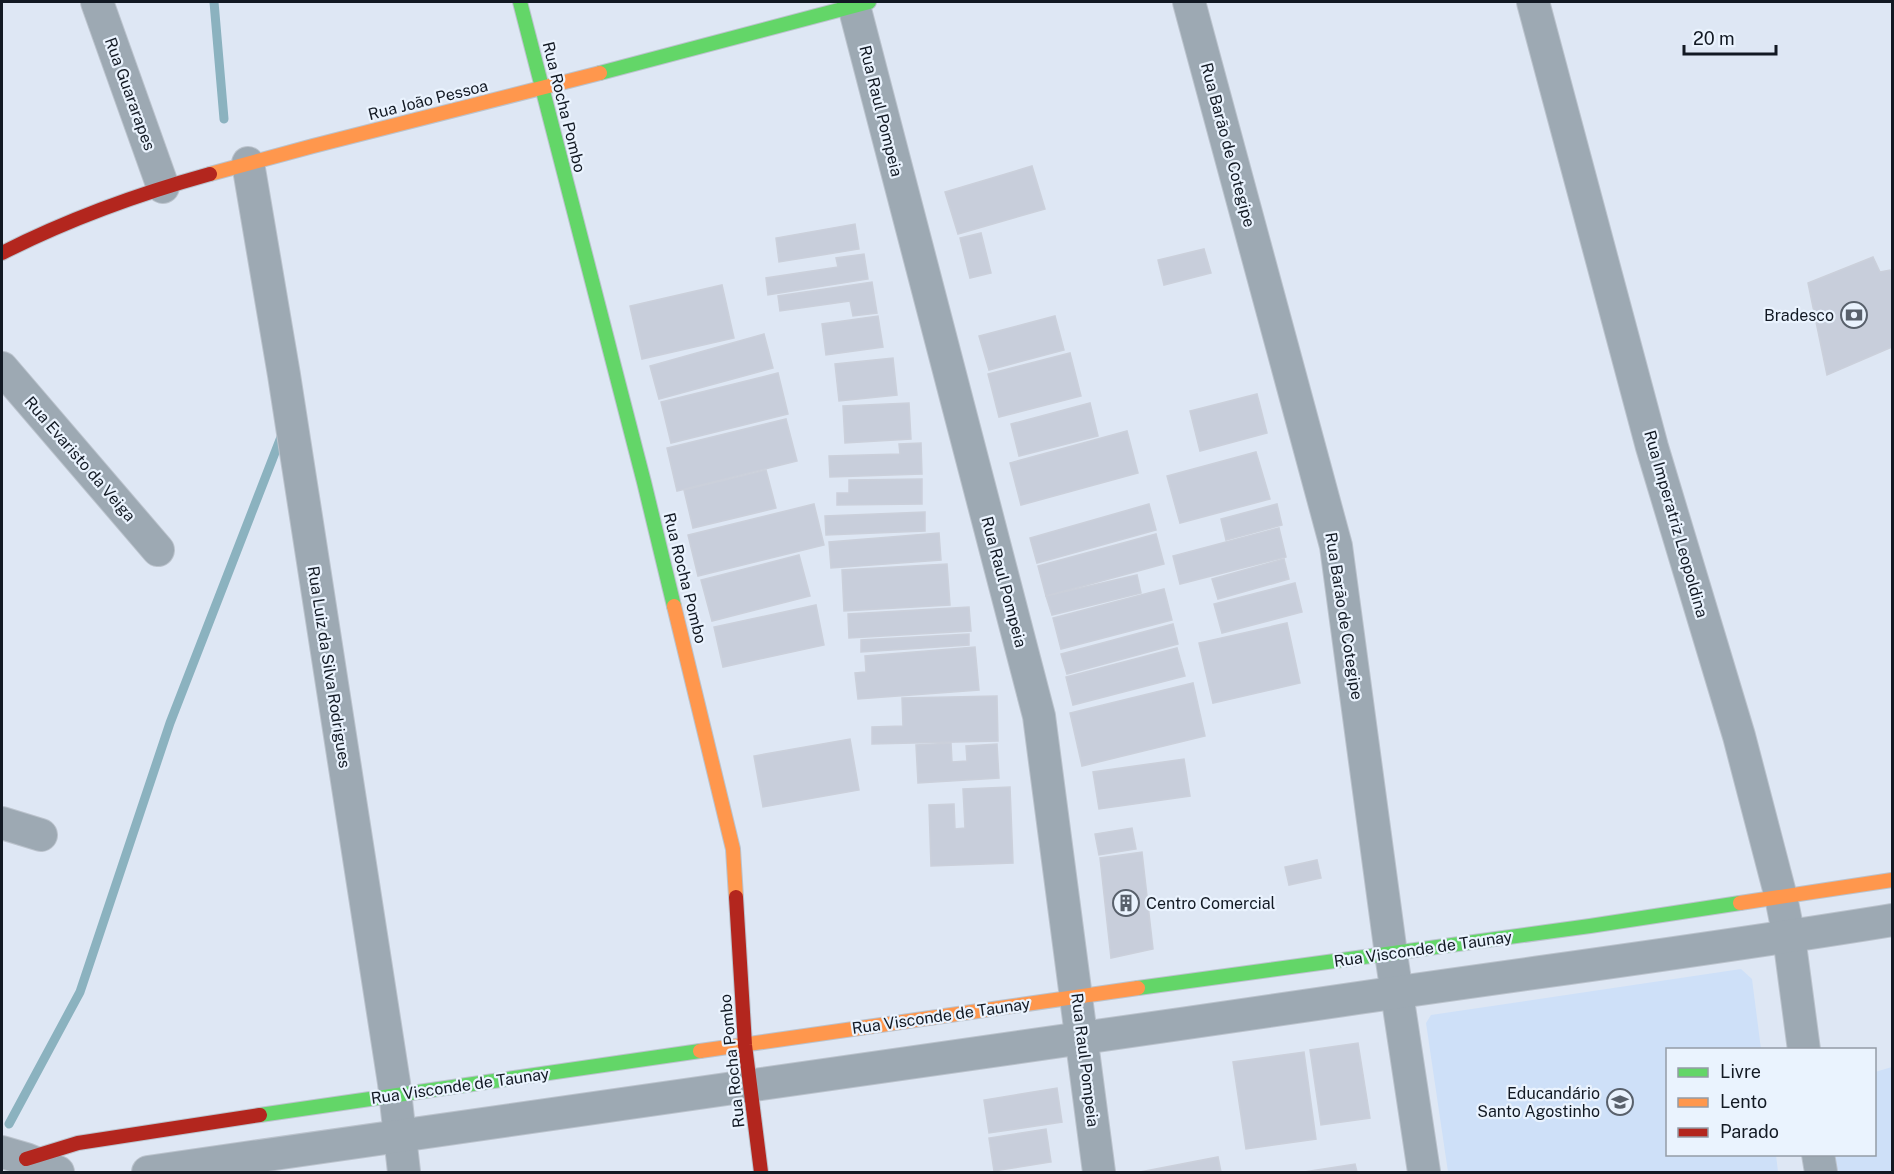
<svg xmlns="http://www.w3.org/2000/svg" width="1894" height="1174" viewBox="0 0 1894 1174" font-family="'Public Sans',sans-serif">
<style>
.built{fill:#cee0f8}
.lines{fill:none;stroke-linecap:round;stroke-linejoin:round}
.stream{stroke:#8bb2bf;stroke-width:9}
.building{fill:#c8cedb;stroke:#cbd0db;stroke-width:1.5}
.street-casing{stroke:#bbc3cd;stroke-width:34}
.fast-casing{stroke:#bbc3cd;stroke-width:16}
.slow-casing{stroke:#bbc3cd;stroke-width:16}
.jam-casing{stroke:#bbc3cd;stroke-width:16}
.street{stroke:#9da9b3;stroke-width:32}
.fast{stroke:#63d668;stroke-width:14}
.slow{stroke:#ff974d;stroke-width:14}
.jam{stroke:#b3261e;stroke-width:14}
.labels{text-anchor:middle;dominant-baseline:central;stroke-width:4.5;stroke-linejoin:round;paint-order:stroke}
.street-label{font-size:16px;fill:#121923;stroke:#eaf3fe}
.poi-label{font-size:16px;fill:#121923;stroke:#eaf3fe;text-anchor:end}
</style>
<rect width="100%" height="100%" fill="#dee7f4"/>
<g class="built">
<path d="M1741 969 1752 979 1761 1049 1668 1050V1154L1776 1155 1778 1172H1448L1426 1023 1431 1015Z"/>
<path d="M1892 1067V1172H1837L1834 1155 1874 1154 1875 1072Z"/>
</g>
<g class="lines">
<g class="stream">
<path d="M214 2 224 119"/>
<path d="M9 1124 80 992 170 723 283 432"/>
</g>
</g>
<g class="building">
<path d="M1032 166 1045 209 958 234 945 192Z"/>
<path d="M855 224 859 249 779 262 776 238Z"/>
<path d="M981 233 991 273 970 278 960 238Z"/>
<path d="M1204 249 1211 273 1164 285 1158 260Z"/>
<path d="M864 254 868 279 768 295 766 278 838 267 836 258Z"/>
<path d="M1873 257 1880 272 1890 270 1892 274V347L1827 375 1808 283Z"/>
<path d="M872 282 877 313 853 316 850 301 780 311 778 296Z"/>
<path d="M722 285 734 338 642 359 630 306Z"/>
<path d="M878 316 883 347 826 355 822 324Z"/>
<path d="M1055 316 1064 350 989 370 979 336Z"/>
<path d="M764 334 773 368 659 399 650 366Z"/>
<path d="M1070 353 1081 396 999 417 988 374Z"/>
<path d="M893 358 897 395 839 401 835 364Z"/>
<path d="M778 373 788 414 671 443 661 402Z"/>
<path d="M1257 394 1267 433 1200 451 1190 411Z"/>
<path d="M909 403 911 439 845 443 843 406Z"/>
<path d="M1090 403 1098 436 1019 456 1011 424Z"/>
<path d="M786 419 797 461 677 491 667 448Z"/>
<path d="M1127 431 1138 473 1021 505 1010 463Z"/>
<path d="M921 443 922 474 830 477 829 456 900 454 899 444Z"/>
<path d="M1256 452 1270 499 1180 523 1167 476Z"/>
<path d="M766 470 776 508 693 528 684 490Z"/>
<path d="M922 479V504L837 505V493H849V480Z"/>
<path d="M814 504 824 545 698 576 688 535Z"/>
<path d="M1149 504 1156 530 1037 563 1030 538Z"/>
<path d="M1277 504 1282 525 1226 540 1221 519Z"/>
<path d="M925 512V531L826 535 825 516Z"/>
<path d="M1279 528 1286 557 1180 584 1173 556Z"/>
<path d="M939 533 941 560 831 568 829 542Z"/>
<path d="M1156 534 1164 564 1046 596 1038 566Z"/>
<path d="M799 555 810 596 712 621 701 580Z"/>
<path d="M1284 559 1289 579 1218 599 1212 579Z"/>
<path d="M947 564 950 605 844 611 842 570Z"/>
<path d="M1137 575 1141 593 1052 615 1046 596Z"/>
<path d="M1295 583 1302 612 1222 633 1214 604Z"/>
<path d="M1164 589 1172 620 1061 649 1053 618Z"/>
<path d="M816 605 824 645 723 667 714 627Z"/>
<path d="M969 607 971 631 849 638 848 614Z"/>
<path d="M1287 623 1300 683 1213 703 1199 643Z"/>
<path d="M1173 624 1178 644 1067 674 1061 654Z"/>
<path d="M969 634V645L861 652V640Z"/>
<path d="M975 647 979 690 858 699 855 673 866 672 865 656Z"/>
<path d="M1177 648 1185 676 1073 705 1066 677Z"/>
<path d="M1193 683 1205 736 1082 766 1070 713Z"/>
<path d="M997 696 998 741 872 744V727L903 726 902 698Z"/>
<path d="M850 739 859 790 763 807 754 756Z"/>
<path d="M951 743 952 762 967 761 966 746 997 744 999 778 918 783 916 745Z"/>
<path d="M1184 759 1190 796 1099 809 1093 772Z"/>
<path d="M1010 787 1013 863 931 866 929 805 954 804 955 829 965 828 963 789Z"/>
<path d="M1132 828 1136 849 1099 855 1095 834Z"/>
<path d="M1142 852 1153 949 1111 958 1100 858Z"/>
<path d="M1317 860 1321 878 1289 885 1285 867Z"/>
<path d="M1358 1043 1370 1118 1321 1125 1310 1050Z"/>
<path d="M1304 1052 1316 1139 1246 1149 1233 1062Z"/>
<path d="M1057 1088 1062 1122 989 1133 984 1100Z"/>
<path d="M1046 1129 1051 1162 994 1171 989 1138Z"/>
<path d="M1218 1157 1221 1172H1140Z"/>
<path d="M1355 1164 1357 1172H1304Z"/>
</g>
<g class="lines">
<defs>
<g id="street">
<path d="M97 2 163 187"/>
<path d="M853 2 1039 716 1099 1172"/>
<path d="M1189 2 1336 546 1391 954 1424 1172"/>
<path d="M1533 2 1652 447 1739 736 1781 897 1789 937 1804 1050"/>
<path d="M248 163 284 375 394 1083 404 1172"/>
<path d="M2 368 158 550"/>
<path d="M2 823 41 835"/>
<path d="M2 1152 26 1159 58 1172"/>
<path d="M1818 1154 1821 1172"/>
<path d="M148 1172C552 1115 955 1057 1358 998 1536 972 1715 949 1892 920"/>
</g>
<g id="fast">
<path d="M520 2 644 482 674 606"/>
<path d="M600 73 869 2"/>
<path d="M1138 988 1590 926 1740 903"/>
<path d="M260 1115 700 1051"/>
</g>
<g id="slow">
<path d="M210 174 313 146 600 73"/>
<path d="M674 606 733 849 736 897"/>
<path d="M1740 903 1892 880"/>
<path d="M700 1051 1138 988"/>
</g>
<g id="jam">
<path d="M2 253C69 219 138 194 210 174"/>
<path d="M736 897 745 1045 761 1172"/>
<path d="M26 1159 78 1143 260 1115"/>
</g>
</defs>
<use href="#street" class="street-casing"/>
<use href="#fast" class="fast-casing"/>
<use href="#slow" class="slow-casing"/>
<use href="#jam" class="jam-casing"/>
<use href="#street" class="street"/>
<use href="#fast" class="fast"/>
<use href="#slow" class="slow"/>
<use href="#jam" class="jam"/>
</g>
<defs>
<symbol id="bank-ring" viewBox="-11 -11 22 22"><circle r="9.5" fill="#eaf3fe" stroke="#59616c" stroke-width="1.5"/><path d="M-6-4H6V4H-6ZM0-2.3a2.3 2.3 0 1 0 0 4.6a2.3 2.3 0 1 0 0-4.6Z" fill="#59616c"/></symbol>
<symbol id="building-ring" viewBox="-11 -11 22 22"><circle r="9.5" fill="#eaf3fe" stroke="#59616c" stroke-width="1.5"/><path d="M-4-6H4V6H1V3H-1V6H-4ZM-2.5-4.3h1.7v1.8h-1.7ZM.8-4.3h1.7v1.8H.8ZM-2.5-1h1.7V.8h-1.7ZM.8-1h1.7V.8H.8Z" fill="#59616c"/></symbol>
<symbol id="school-ring" viewBox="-11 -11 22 22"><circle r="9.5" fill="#eaf3fe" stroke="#59616c" stroke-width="1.5"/><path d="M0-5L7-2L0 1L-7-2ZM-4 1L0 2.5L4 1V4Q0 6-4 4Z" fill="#59616c"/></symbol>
</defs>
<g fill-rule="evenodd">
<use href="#bank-ring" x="1839" y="300" width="30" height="30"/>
<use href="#building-ring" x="1111" y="888" width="30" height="30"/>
<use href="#school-ring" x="1605" y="1087" width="30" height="30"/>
</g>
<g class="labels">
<g class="street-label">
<text transform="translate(130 94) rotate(70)">Rua Guararapes</text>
<text transform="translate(428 100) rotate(-14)">Rua João Pessoa</text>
<text transform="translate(564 107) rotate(76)">Rua Rocha Pombo</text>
<text transform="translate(881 111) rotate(76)">Rua Raul Pompeia</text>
<text transform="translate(1228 145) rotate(75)">Rua Barão de Cotegipe</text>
<text transform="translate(80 459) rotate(49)">Rua Evaristo da Veiga</text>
<text transform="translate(1676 524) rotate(74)">Rua Imperatriz Leopoldina</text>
<text transform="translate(685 578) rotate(76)">Rua Rocha Pombo</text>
<text transform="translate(1004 582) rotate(75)">Rua Raul Pompeia</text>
<text transform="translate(1344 616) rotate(81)">Rua Barão de Cotegipe</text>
<text transform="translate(329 667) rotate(81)">Rua Luiz da Silva Rodrigues</text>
<text transform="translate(1423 949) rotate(-8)">Rua Visconde de Taunay</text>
<text transform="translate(941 1016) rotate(-8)">Rua Visconde de Taunay</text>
<text transform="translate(1085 1060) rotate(83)">Rua Raul Pompeia</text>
<text transform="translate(732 1061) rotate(-96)">Rua Rocha Pombo</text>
<text transform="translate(460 1086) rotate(-8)">Rua Visconde de Taunay</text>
</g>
<g class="poi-label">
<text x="1834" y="315">Bradesco</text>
<text x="1146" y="903" text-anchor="start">Centro Comercial</text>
<text x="1600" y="1093">Educandário<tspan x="1600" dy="18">Santo Agostinho</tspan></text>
</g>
</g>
<rect width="1894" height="1174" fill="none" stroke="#121923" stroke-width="6"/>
<rect x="1666" y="1048" width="210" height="108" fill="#eaf3fe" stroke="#949ca6" stroke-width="1.5"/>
<rect x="1678" y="1068" width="30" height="9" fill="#63d668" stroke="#949ca6" stroke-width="1.5"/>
<text x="1720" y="1078" font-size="18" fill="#121923">Livre</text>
<rect x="1678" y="1098" width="30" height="9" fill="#ff974d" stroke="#949ca6" stroke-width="1.5"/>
<text x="1720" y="1108" font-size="18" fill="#121923">Lento</text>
<rect x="1678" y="1128" width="30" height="9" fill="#b3261e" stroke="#949ca6" stroke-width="1.5"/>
<text x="1720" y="1138" font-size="18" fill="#121923">Parado</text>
<path d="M1684 45v9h92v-9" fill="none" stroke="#121923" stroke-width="3"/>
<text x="1693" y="45" font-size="18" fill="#121923" stroke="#eaf3fe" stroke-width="4.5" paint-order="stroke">20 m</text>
</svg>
